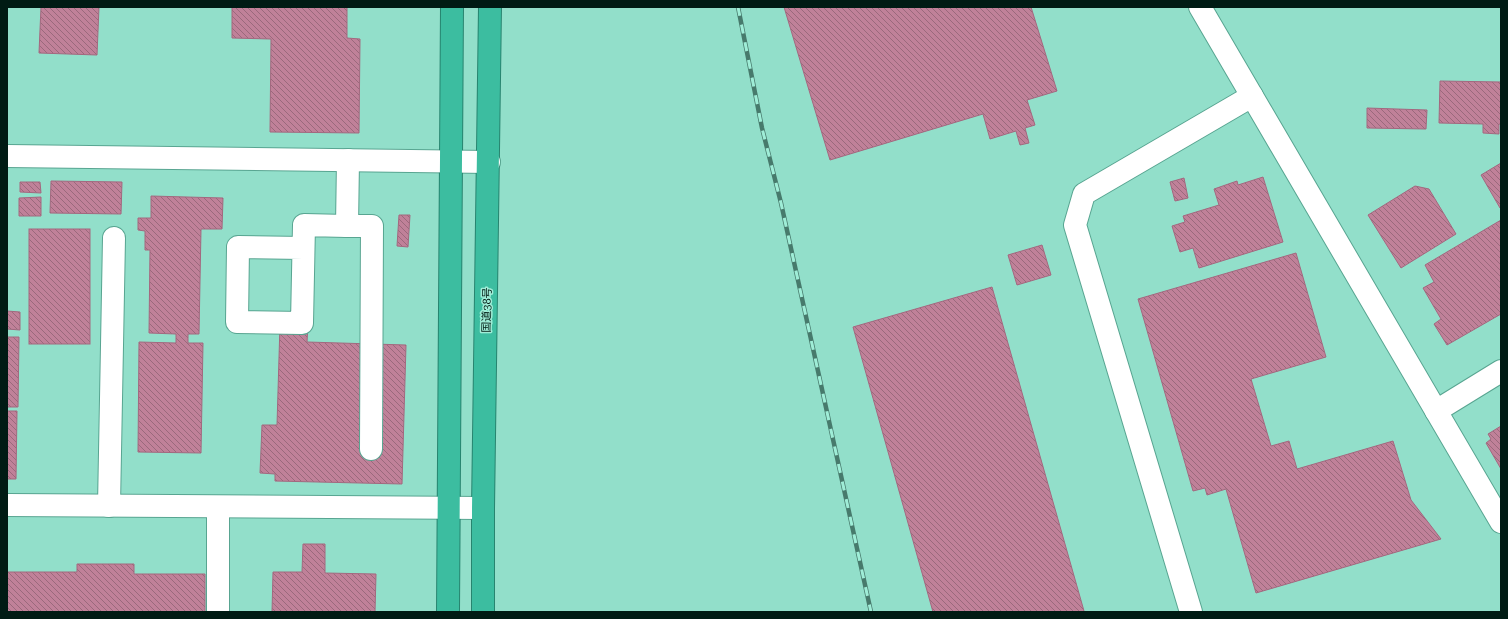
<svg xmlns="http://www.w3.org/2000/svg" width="1508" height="619" viewBox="0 0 1508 619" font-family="'Roboto Serif','Noto Sans JP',serif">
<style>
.building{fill:url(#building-back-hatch);stroke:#a3687f}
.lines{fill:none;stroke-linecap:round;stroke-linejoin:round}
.minor-casing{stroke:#58a591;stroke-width:24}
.highway-casing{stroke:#27846f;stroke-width:24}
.minor{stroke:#fff;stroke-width:22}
.highway{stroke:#3cbda0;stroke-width:22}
.rail-casing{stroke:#477a6c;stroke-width:4.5}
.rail{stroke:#9fedd7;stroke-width:3;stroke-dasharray:9;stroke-linecap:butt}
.labels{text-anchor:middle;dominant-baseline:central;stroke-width:3;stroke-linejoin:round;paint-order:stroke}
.street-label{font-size:11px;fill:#001b14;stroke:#9fedd7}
</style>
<defs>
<pattern id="building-back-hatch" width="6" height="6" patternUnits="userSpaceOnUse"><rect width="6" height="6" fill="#c08199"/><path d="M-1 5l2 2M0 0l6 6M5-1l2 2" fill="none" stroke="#9a697c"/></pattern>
</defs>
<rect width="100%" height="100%" fill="#92dfca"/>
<g class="building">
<path d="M41 7H99L97 55 39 53Z"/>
<path d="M232 7H347V38L360 39 359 133 270 132 271 39 232 38Z"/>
<path d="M784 7H1031L1057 91 1027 100 1035 125 1025 128 1029 143 1020 145 1016 131 990 139 983 114 830 160Z"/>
<path d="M1440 81 1501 82V124H1499V134L1483 133V124L1439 123Z"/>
<path d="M1367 108 1427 110 1426 129 1367 128Z"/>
<path d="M1501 163V207L1500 208 1481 175Z"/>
<path d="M1263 177 1283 242 1199 268 1193 248 1180 252 1172 226 1185 222 1183 216 1219 205 1214 189 1237 181 1238 185Z"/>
<path d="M1184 178 1188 198 1175 201 1170 182Z"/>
<path d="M51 181 122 182 121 214 50 213Z"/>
<path d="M20 182H40L41 193 20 192Z"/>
<path d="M1415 186 1429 189 1456 234 1401 268 1368 215Z"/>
<path d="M151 196 223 198 222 229H201L199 334H188V343H203L201 453 138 452 139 342 176 343V334L149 333 150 250H145V231L138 230V218H151Z"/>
<path d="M41 197V216H19V198Z"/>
<path d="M399 215H410L408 247 397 246Z"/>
<path d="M1501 220V314L1447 345 1434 324 1441 319 1423 288 1434 282 1425 265Z"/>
<rect x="29" y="229" width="61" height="115"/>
<path d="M1042 245 1051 275 1017 285 1008 255Z"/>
<path d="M1296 253 1326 357 1251 379 1271 446 1289 441 1297 469 1393 441 1411 500 1441 539 1256 593 1226 489 1207 495 1205 488 1193 491 1138 299Z"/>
<path d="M992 287 1084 611 1081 612H933L853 327Z"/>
<path d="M7 311 20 312V330L7 329Z"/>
<path d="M280 324 308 325 307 342 406 345 402 484 275 481V474L260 473 262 425H277Z"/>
<path d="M7 337H19L18 407H7Z"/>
<path d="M7 411H17L16 479H7Z"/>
<path d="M1501 426V469L1486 443 1491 439 1488 434Z"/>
<path d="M303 544H325V573L376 574 375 612H272L273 572H302Z"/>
<path d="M77 564H134V574H205V612H7V572H77Z"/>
</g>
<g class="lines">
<defs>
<g id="minor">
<path d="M1200 7 1501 522"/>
<path d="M7 156 489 162"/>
<path d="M348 160 347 226H372L371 449"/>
<path d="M303 248 238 247 237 322 302 323 304 225 347 226"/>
<path d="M1436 411 1501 371"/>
<path d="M7 505 483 508"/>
<path d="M109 506 114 238"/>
<path d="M218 612V507"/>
<path d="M1191 612 1075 225 1084 194 1252 96"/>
</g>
<g id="highway">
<path d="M448 612 452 7"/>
<path d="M483 612V508L490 7"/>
</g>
</defs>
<use href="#minor" class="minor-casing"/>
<use href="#highway" class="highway-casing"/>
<use href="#minor" class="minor"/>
<use href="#highway" class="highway"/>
<defs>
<path id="rail" d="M738 7 762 128 781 203 871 612"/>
</defs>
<use href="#rail" class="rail-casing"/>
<use href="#rail" class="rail"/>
</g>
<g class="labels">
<g class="street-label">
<text transform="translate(487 310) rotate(-89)">国道38号</text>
</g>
</g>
<rect width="1508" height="619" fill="none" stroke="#001b14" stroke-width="16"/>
</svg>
